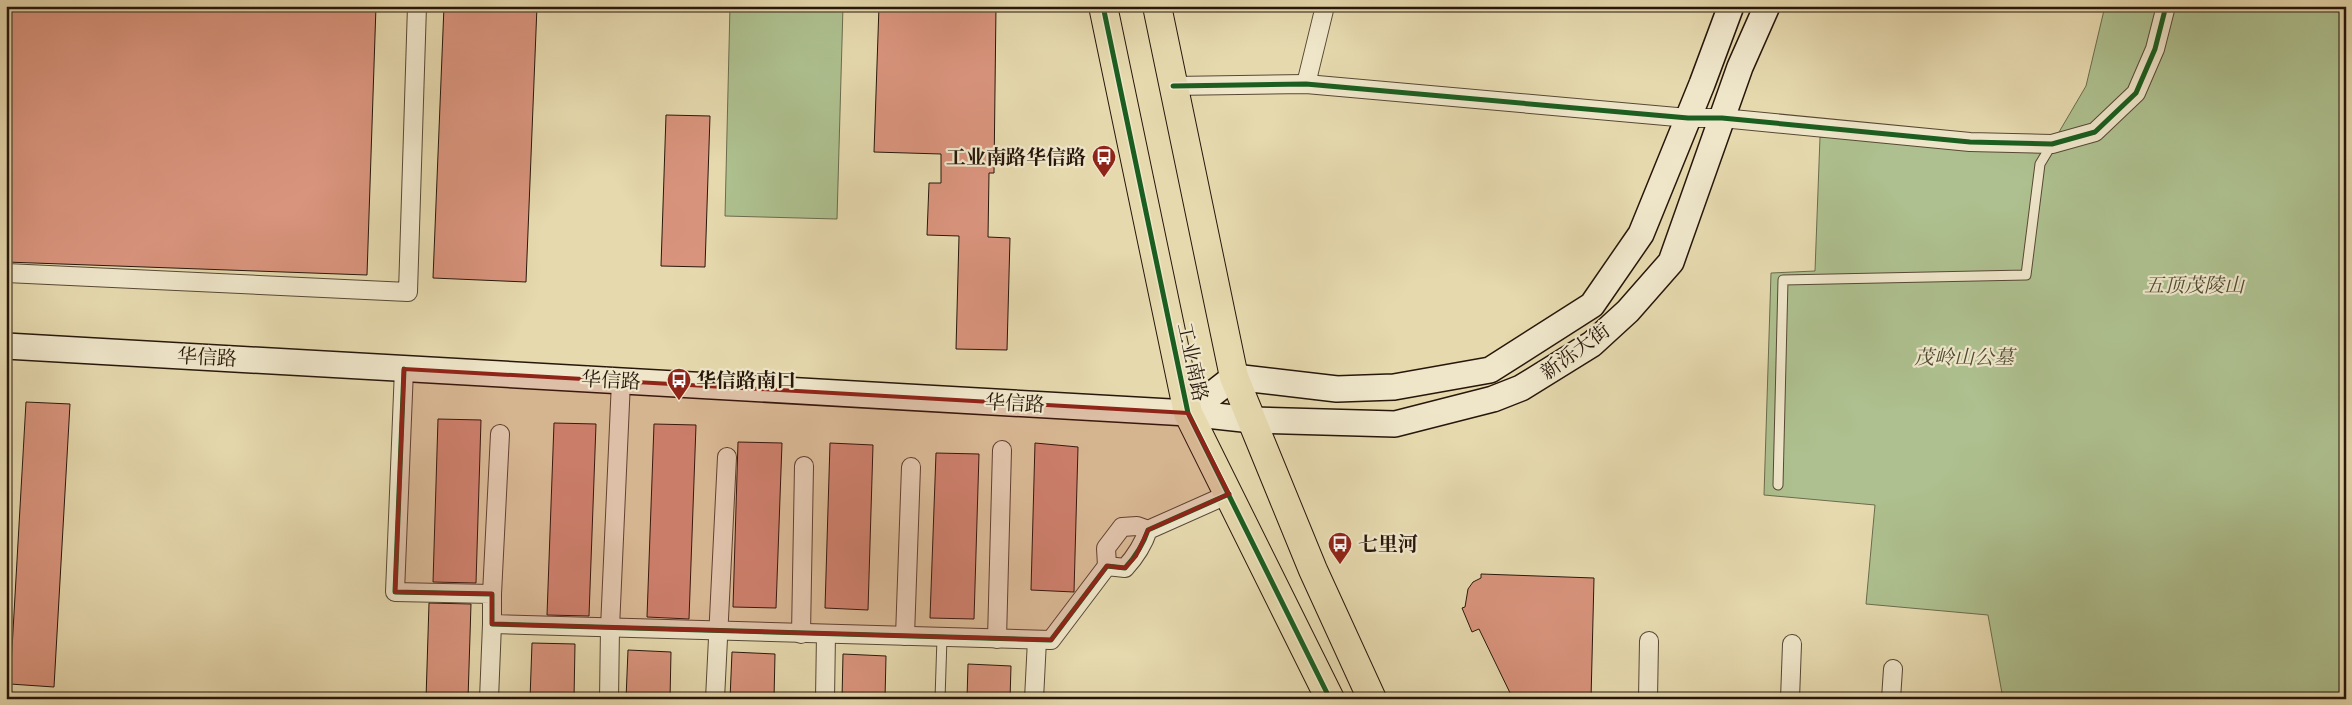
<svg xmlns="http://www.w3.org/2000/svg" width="2352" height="705" viewBox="0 0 2352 705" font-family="'IM FELL Great Primer','Noto Serif SC',serif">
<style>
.green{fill:#aec08f;stroke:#6a6c4d}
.building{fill:#d9947d;stroke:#27170b}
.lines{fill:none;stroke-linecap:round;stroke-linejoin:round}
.service-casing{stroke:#574834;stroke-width:11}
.minor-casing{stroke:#574834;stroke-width:20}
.secondary-casing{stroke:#27170b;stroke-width:28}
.primary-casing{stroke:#27170b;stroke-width:30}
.service{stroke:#efe6ca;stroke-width:9}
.minor{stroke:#efe6ca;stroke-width:18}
.secondary{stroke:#efe6ca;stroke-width:25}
.primary{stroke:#e6d9ae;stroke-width:28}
.cycleway-casing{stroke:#efe6ca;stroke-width:8}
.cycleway{stroke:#1b5e20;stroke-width:5}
.marked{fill:#8f2418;fill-opacity:0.2;stroke:#8f2418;stroke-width:4;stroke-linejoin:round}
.labels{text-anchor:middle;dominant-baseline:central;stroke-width:4.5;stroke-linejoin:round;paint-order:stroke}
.poi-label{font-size:20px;font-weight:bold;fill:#27170b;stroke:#efe6ca;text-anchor:start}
.park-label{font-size:20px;font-style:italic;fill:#504a33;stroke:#efe6ca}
.street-label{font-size:20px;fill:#27170b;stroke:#efe6ca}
</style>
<rect width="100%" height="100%" fill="#e6d9ae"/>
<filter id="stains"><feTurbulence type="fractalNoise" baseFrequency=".004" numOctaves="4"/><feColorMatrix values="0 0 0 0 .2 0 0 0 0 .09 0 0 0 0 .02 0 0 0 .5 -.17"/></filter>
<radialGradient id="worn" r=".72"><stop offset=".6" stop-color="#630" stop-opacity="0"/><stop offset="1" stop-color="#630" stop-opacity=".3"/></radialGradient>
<g class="green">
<path d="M730 6H843L837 219 725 216Z"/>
<path d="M2105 6H2346V699H2003L1988 615 1866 604 1875 505 1764 495 1771 273 1815 271 1820 137 2052 144 2086 86Z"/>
</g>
<g class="building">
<path d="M9 6H376L367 275 6 262V100Z"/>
<path d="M444 6H537L526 282 433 278Z"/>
<path d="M879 6H996L994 173H989L988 237 1010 238 1007 350 956 349 959 236 927 235 929 183H941V154L874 152Z"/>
<path d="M666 115 710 116 705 267 661 266Z"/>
<path d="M26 402 70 404 54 687 10 684Z"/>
<path d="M438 419 481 420 476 583 433 582Z"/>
<path d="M554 423 596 424 589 616 547 615Z"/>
<path d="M654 424 696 425 689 619 647 617Z"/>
<path d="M738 442 782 443 776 608 733 607Z"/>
<path d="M830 443 873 445 868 610 825 608Z"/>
<path d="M1035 443 1078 447 1074 592 1031 590Z"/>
<path d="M936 453 979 454 974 619 930 618Z"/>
<path d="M1481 574 1594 578 1591 699H1513L1479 629 1472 632 1462 608 1465 607 1468 589 1473 582 1481 578Z"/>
<path d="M429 603 471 604 468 699H426Z"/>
<path d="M532 643 575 644 574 699H530Z"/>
<path d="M628 650 671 652 670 699H626Z"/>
<path d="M732 652 775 654 774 699H730Z"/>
<path d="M843 654 886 656 885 699H842Z"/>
<path d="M968 664 1011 666 1010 699H967Z"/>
</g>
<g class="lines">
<defs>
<g id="service">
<path d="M1778 485 1783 280 2026 275 2040 164 2052 144"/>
<path d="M940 699 942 638"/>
</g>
<g id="minor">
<path d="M1306 84 1325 6"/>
<path d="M1173 86 1306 84 1688 118H1722L1970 142 2052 144 2095 132 2136 93 2155 49 2166 6"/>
<path d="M6 273 408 292 417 6"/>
<path d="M404 369 395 592 492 594V624L1051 640 1107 566 1125 568C1136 556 1143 545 1148 530L1229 494"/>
<path d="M1107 566 1106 548 1122 527 1137 526 1148 530"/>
<path d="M492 594 500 434"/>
<path d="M801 634 804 466"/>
<path d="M905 636 911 467"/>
<path d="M997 639 1002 450"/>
<path d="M489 699 492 624"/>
<path d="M609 699 610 628 621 381"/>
<path d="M715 699 727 457"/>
<path d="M825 699 826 634"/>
<path d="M1034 699 1037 640"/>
<path d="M1648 699 1649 641"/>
<path d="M1790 699 1792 644"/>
<path d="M1891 699 1893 669"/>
</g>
<g id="secondary">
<path d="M6 346 1188 413 1252 420 1395 424 1493 399 1521 388 1592 344 1628 311 1671 262 1740 67 1767 6"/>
<path d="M1188 413 1234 377 1337 389 1394 387 1490 370 1592 305 1641 234 1702 84 1731 6"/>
</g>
<g id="primary">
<path d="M1103 6 1188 413 1330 699"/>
<path d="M1157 6 1234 377 1313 570 1372 699"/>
</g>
</defs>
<use href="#service" class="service-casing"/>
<use href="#minor" class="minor-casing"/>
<use href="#secondary" class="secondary-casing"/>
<use href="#primary" class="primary-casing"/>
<use href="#service" class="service"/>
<use href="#minor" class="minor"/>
<use href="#secondary" class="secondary"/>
<use href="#primary" class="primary"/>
<defs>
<g id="cycleway">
<path d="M1103 6 1188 413 1330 699"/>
<path d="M1173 86 1306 84 1688 118H1722L1970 142 2052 144 2095 132 2136 93 2155 49 2166 6"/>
<path d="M404 369 395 592 492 594V624L1051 640 1107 566 1125 568C1136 556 1143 545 1148 530L1229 494"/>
</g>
</defs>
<use href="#cycleway" class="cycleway-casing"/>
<use href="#cycleway" class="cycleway"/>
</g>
<path class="marked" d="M404 369 1188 413 1229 494 1148 530 1136 556 1125 568 1107 566 1051 640 492 624V594L395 592Z"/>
<defs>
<symbol id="bus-pin" viewBox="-11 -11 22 30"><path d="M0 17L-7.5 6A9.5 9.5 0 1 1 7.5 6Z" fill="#8f2418" stroke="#efe6ca"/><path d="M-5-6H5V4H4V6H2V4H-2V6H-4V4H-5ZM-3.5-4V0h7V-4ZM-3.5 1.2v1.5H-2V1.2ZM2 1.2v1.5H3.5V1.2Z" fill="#fff"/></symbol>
</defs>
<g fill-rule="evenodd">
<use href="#bus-pin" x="1090" y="143" width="28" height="38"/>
<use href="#bus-pin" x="665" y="366" width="28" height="38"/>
<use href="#bus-pin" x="1326" y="530" width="28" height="38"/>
</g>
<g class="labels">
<g class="poi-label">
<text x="1086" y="157" text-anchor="end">工业南路华信路</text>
<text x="696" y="380">华信路南口</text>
<text x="1358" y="544">七里河</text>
</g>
<g class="park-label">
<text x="2194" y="285">五顶茂陵山</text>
<text x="1964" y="357">茂岭山公墓</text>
</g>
<g class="street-label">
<text transform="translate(1575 351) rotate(-36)">新泺大街</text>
<text transform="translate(207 357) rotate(3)">华信路</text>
<text transform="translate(1193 362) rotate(78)">工业南路</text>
<text transform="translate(611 380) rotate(3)">华信路</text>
<text transform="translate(1015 403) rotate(3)">华信路</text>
</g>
</g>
<rect width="2352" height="705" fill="none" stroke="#e6d9ae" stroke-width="25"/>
<rect x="8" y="8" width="2337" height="690" fill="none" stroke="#27170b" stroke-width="2.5"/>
<rect x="12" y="12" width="2327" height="680" fill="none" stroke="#27170b"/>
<rect width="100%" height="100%" filter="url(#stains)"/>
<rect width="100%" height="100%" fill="url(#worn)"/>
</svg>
